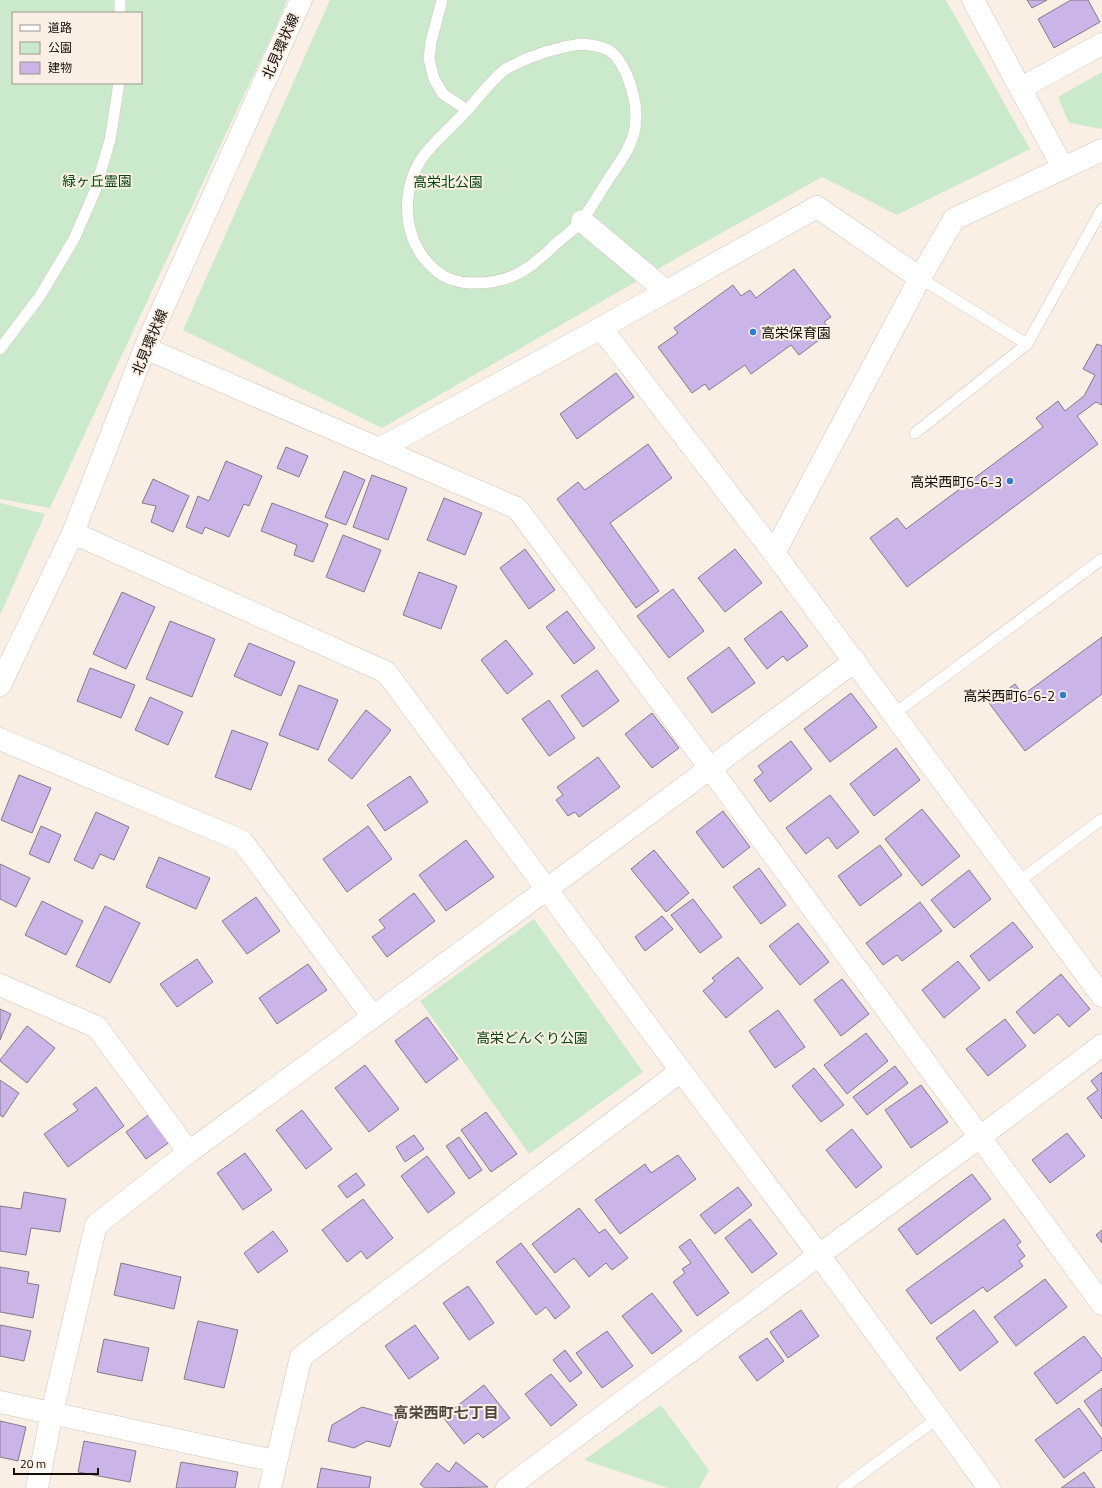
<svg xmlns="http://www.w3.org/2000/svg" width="1102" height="1488" viewBox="0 0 1102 1488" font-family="'Titillium Web','Noto Sans JP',sans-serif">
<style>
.green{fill:#cbeacb;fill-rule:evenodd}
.building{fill:#cbb4e7;stroke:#817c88}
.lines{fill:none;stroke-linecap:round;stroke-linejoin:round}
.lane-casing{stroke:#cfc4ba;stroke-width:12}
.street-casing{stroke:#cfc4ba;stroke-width:23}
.secondary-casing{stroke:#cfc4ba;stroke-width:23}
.lane{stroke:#fff;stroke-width:11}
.street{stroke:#fff;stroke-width:22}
.secondary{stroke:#fff;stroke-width:22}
.poi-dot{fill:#2f7ccc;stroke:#faefe4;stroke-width:1.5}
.labels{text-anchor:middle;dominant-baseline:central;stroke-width:4;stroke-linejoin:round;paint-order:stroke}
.street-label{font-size:14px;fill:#120e0b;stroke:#faefe4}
.park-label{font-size:14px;fill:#054711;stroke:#faefe4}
.poi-label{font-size:14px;fill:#120e0b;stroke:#faefe4;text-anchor:end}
.neighbourhood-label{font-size:15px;font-weight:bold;fill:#4f463d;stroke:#faefe4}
</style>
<rect width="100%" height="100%" fill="#faefe4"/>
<g class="green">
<path d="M0 0H287L276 27 50 508 0 499ZM13 13H141V83H13Z"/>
<path d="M330 0H946L1030 149 897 215 822 177 684 254 382 428 183 330Z"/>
<path d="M1102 72V129L1069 123 1058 97Z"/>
<path d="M0 503 45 514 0 615Z"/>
<path d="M534 919 643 1072 529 1154 420 1001Z"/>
<path d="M661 1405 709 1470 699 1488H668L584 1460Z"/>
</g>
<g class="building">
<path d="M1027 0H1047L1032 8Z"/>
<path d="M1071 0H1088L1100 22 1054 48 1038 19Z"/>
<path d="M794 269 831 317 824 322 831 331 799 355 791 345 751 374 745 365 709 390 705 384 692 393 658 347 678 333 674 328 733 285 741 296 750 290 756 298Z"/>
<path d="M1097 344 1102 346V405L1096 402 1077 416 1098 444 907 587 870 538 897 518 906 529 1043 427 1036 418 1058 401 1065 411 1084 396 1095 375 1083 369Z"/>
<path d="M616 373 634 397 577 439 560 414Z"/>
<path d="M648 444 672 478 610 523 659 591 636 608 557 499 578 482 585 490Z"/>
<path d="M286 447 308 456 299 477 277 468Z"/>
<path d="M226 461 262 476 249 506 244 504 229 537 205 527 202 534 186 527 198 496 209 501Z"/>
<path d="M344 471 365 480 346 525 325 517Z"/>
<path d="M372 475 407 488 388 540 353 527Z"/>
<path d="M153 479 189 496 173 532 151 522 156 506 142 503Z"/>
<path d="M444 498 482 513 465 555 427 540Z"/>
<path d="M272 503 328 524 313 562 294 555 297 545 261 531Z"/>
<path d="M343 535 381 550 364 592 326 577Z"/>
<path d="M525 549 555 590 529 609 500 568Z"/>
<path d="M735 549 762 583 725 612 698 578Z"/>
<path d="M419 572 457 586 441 629 403 615Z"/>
<path d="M673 589 704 631 669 658 637 616Z"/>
<path d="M122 592 155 607 126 669 93 654Z"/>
<path d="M567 611 595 648 574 664 546 627Z"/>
<path d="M781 611 808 646 787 661 783 656 767 669 744 639Z"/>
<path d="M170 621 215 639 192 697 146 679Z"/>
<path d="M1102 637V694L1025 751 989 703 1015 684 1023 695Z"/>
<path d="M506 640 533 674 507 694 481 660Z"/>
<path d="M249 643 295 662 281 696 234 676Z"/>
<path d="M729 647 755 683 712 713 687 678Z"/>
<path d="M90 668 135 685 121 718 77 701Z"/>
<path d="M597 670 619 701 583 727 561 696Z"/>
<path d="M299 685 338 700 318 750 279 735Z"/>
<path d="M851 693 877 727 830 762 804 729Z"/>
<path d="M150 697 183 712 168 745 135 730Z"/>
<path d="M549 700 575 738 549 756 522 719Z"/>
<path d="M366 710 391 730 352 779 328 760Z"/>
<path d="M652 713 679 748 652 768 625 734Z"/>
<path d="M232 730 268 743 251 790 215 777Z"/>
<path d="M791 741 812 769 770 802 754 780 763 773 758 766Z"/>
<path d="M896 748 920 780 874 816 850 784Z"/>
<path d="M598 757 620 787 579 817 575 812 568 816 556 800 563 795 557 787Z"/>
<path d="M19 775 51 788 32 833 1 820Z"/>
<path d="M410 776 428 802 385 831 367 805Z"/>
<path d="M830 795 859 832 837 849 828 837 806 854 786 828Z"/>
<path d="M922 809 960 856 922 886 885 839Z"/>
<path d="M723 811 750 847 723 868 696 832Z"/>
<path d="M96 812 129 827 114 860 100 854 93 869 74 860Z"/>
<path d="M41 826 61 835 49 863 29 854Z"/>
<path d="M368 826 392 859 347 892 323 859Z"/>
<path d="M466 840 494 877 446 911 419 875Z"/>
<path d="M880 845 902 875 860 906 838 876Z"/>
<path d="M654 850 689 893 666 912 631 869Z"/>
<path d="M159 857 210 878 196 909 146 887Z"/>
<path d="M0 864 30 878 16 907 0 899Z"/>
<path d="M759 868 786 905 761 924 733 887Z"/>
<path d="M969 870 991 899 954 928 931 900Z"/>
<path d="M414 893 435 921 387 957 372 937 385 928 379 920Z"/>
<path d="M256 897 280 931 247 954 222 921Z"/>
<path d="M693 899 722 937 700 953 671 915Z"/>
<path d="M42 901 83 921 66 955 25 935Z"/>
<path d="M920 902 942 931 902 961 897 955 883 965 866 943Z"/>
<path d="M105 906 140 923 110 983 76 966Z"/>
<path d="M662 916 673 929 645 951 635 937Z"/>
<path d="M1013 922 1033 947 989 981 970 956Z"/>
<path d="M798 923 829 962 800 985 769 946Z"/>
<path d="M738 957 763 988 726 1018 703 991 715 981 712 978Z"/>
<path d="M197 959 213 982 177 1007 160 984Z"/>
<path d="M958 961 980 988 944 1018 922 990Z"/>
<path d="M308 964 327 990 277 1024 259 998Z"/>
<path d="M1061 974 1090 1009 1069 1027 1058 1014 1034 1034 1016 1012Z"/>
<path d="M842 979 869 1014 841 1036 814 1000Z"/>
<path d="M0 1009 11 1014 0 1040Z"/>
<path d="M778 1010 805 1047 775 1068 749 1031Z"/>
<path d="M427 1017 458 1059 426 1083 395 1041Z"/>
<path d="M1005 1019 1026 1046 988 1076 966 1049Z"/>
<path d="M27 1026 55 1048 27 1083 0 1061V1060Z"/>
<path d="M866 1033 888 1061 847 1094 824 1065Z"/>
<path d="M365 1065 399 1109 369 1132 335 1088Z"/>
<path d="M895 1066 908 1083 867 1115 853 1097Z"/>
<path d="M814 1068 844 1105 821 1122 792 1086Z"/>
<path d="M1102 1072V1119L1087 1098 1098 1090 1091 1081Z"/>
<path d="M0 1080 19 1093 3 1117 0 1115Z"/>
<path d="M921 1085 948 1122 911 1148 885 1110Z"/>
<path d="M96 1087 124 1126 68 1167 44 1134 78 1110 73 1104Z"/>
<path d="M302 1110 332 1149 306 1169 276 1130Z"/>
<path d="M486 1112 517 1154 491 1172 461 1130Z"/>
<path d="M151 1113 171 1141 146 1159 126 1132Z"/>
<path d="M852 1129 882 1167 856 1188 826 1150Z"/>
<path d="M1067 1133 1085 1156 1050 1183 1032 1160Z"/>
<path d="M414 1135 424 1149 405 1162 396 1147Z"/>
<path d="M459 1137 482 1170 469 1179 446 1146Z"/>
<path d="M245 1153 272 1190 243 1210 217 1173Z"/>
<path d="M678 1155 696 1179 620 1234 595 1200 645 1164 651 1173Z"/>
<path d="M427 1156 455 1193 428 1213 401 1176Z"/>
<path d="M356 1173 365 1185 347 1198 338 1186Z"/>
<path d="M972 1174 991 1199 917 1255 898 1229Z"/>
<path d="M738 1187 752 1205 715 1234 700 1215Z"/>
<path d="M24 1192 66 1199 60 1232 31 1228 26 1255 0 1251V1206L21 1209Z"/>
<path d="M363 1199 393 1238 367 1259 361 1251 347 1262 322 1230Z"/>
<path d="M579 1208 599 1233 605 1229 628 1258 612 1270 606 1263 589 1277 574 1258 555 1273 532 1244Z"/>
<path d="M750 1219 777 1254 752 1273 725 1238Z"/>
<path d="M1004 1219 1021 1242 1017 1245 1025 1256 1019 1261 1023 1266 987 1292 983 1287 931 1324 906 1290Z"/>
<path d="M1102 1230V1243L1096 1235Z"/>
<path d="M273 1231 288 1251 258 1273 244 1253Z"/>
<path d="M690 1239 729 1293 697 1316 673 1282 685 1273 682 1269 691 1263 679 1247Z"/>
<path d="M521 1243 570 1307 555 1319 546 1307 536 1315 496 1262Z"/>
<path d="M121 1263 181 1277 174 1309 114 1295Z"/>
<path d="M0 1267 29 1272 27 1283 39 1285 33 1318 0 1312Z"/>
<path d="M1045 1279 1067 1307 1016 1346 994 1317Z"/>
<path d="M468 1286 494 1323 469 1340 443 1303Z"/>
<path d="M652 1293 682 1331 652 1354 622 1316Z"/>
<path d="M801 1310 819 1336 788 1358 770 1332Z"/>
<path d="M974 1310 998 1342 960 1371 936 1338Z"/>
<path d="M198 1321 238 1330 224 1388 184 1379Z"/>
<path d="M0 1325 31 1331 24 1361 0 1356Z"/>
<path d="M415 1325 439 1358 409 1379 385 1346Z"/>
<path d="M607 1331 633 1366 602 1388 576 1353Z"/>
<path d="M1084 1336 1102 1359V1370L1057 1404 1034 1373Z"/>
<path d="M767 1338 784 1361 757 1381 739 1357Z"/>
<path d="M104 1339 149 1348 142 1381 97 1372Z"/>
<path d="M565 1350 582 1373 570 1382 553 1360Z"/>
<path d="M551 1374 577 1405 551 1426 525 1394Z"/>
<path d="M484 1385 510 1418 483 1438 478 1433 464 1444 443 1417Z"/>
<path d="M1102 1388V1427L1084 1401Z"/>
<path d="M362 1407 399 1417 390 1447 367 1441 354 1448 328 1441 332 1425Z"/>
<path d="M1079 1408 1102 1439V1450L1064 1478 1035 1440Z"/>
<path d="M0 1421 26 1427 18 1461 0 1457Z"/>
<path d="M84 1441 136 1451 130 1482 78 1472Z"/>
<path d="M181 1462 238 1472 235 1488H176Z"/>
<path d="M456 1462 488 1487 425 1488 420 1484 437 1463 449 1472Z"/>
<path d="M321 1468 371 1477 369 1488H317Z"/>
<path d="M1084 1472 1095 1488H1061Z"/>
</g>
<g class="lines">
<defs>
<g id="lane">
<path d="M120 0V13"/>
<path d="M442 0 431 42 429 59 434 79 443 94 467 110"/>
<path d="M581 44C606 46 615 49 626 73 634 92 639 112 634 133 629 152 616 167 606 183 598 195 591 208 583 219 577 228 567 234 559 241 552 247 547 253 540 258 521 276 497 284 471 283 449 282 436 274 423 257 402 228 403 187 422 158 435 140 454 125 469 108 478 98 496 75 506 69 531 55 553 48 581 44Z"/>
<path d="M920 278 1027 344"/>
<path d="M0 349 40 296 74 239 95 191 110 140 119 83"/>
<path d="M915 433 1027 344 1102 209"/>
<path d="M894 714 1102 559"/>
<path d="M1018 882 1102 819"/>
<path d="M843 1488 938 1418"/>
</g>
<g id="street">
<path d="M973 0 1063 168"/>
<path d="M1021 88 1102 44"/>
<path d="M1102 150 954 219 920 278 774 553 1102 996"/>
<path d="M582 221 666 291"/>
<path d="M601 328 774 553"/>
<path d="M145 348 517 508 710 768 1102 1304"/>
<path d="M381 448 601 328 817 207 920 278"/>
<path d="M73 533 386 672 681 1071 819 1255 989 1488"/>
<path d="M0 739 242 841 373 1017"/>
<path d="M0 985 97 1027 189 1152"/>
<path d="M0 1402 275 1461"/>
<path d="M37 1488 52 1413 96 1225 189 1152 547 889 855 661"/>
<path d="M270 1488 301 1357 681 1071"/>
<path d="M507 1488 819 1255 980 1137 1102 1045"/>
</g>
<path id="secondary" d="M0 685 73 533 145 348 301 0"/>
</defs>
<use href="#lane" class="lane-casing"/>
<use href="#street" class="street-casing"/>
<use href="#secondary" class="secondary-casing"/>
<use href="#lane" class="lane"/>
<use href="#street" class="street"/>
<use href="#secondary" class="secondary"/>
</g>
<g class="poi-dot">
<circle cx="753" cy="332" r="4"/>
<circle cx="1010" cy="481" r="4"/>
<circle cx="1063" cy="695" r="4"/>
</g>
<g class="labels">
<g class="street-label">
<text transform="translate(280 46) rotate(-66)">北見環状線</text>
<text transform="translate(149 342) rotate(-67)">北見環状線</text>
</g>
<g class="park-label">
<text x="97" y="180">緑ヶ丘霊園</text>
<text x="448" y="181">高栄北公園</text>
<text x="532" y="1037">高栄どんぐり公園</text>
</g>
<g class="poi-label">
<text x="761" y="332" text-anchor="start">高栄保育園</text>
<text x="1002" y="481">高栄西町6-6-3</text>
<text x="1055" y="695">高栄西町6-6-2</text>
</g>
<g class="neighbourhood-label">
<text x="446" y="1412">高栄西町七丁目</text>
</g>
</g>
<rect x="12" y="12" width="130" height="72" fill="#faefe4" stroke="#9d958d"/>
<rect x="20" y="25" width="20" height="6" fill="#ffffff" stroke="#9d958d"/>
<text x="48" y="32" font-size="12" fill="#120e0b">道路</text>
<rect x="20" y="42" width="20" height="12" fill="#cbeacb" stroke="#9d958d"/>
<text x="48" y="52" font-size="12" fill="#120e0b">公園</text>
<rect x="20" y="62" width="20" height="12" fill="#cbb4e7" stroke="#9d958d"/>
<text x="48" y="72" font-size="12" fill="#120e0b">建物</text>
<path d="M14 1468v6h84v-6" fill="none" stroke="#120e0b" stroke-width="2"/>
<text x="20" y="1468" font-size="12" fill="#120e0b" stroke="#faefe4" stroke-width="3" paint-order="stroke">20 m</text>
</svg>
